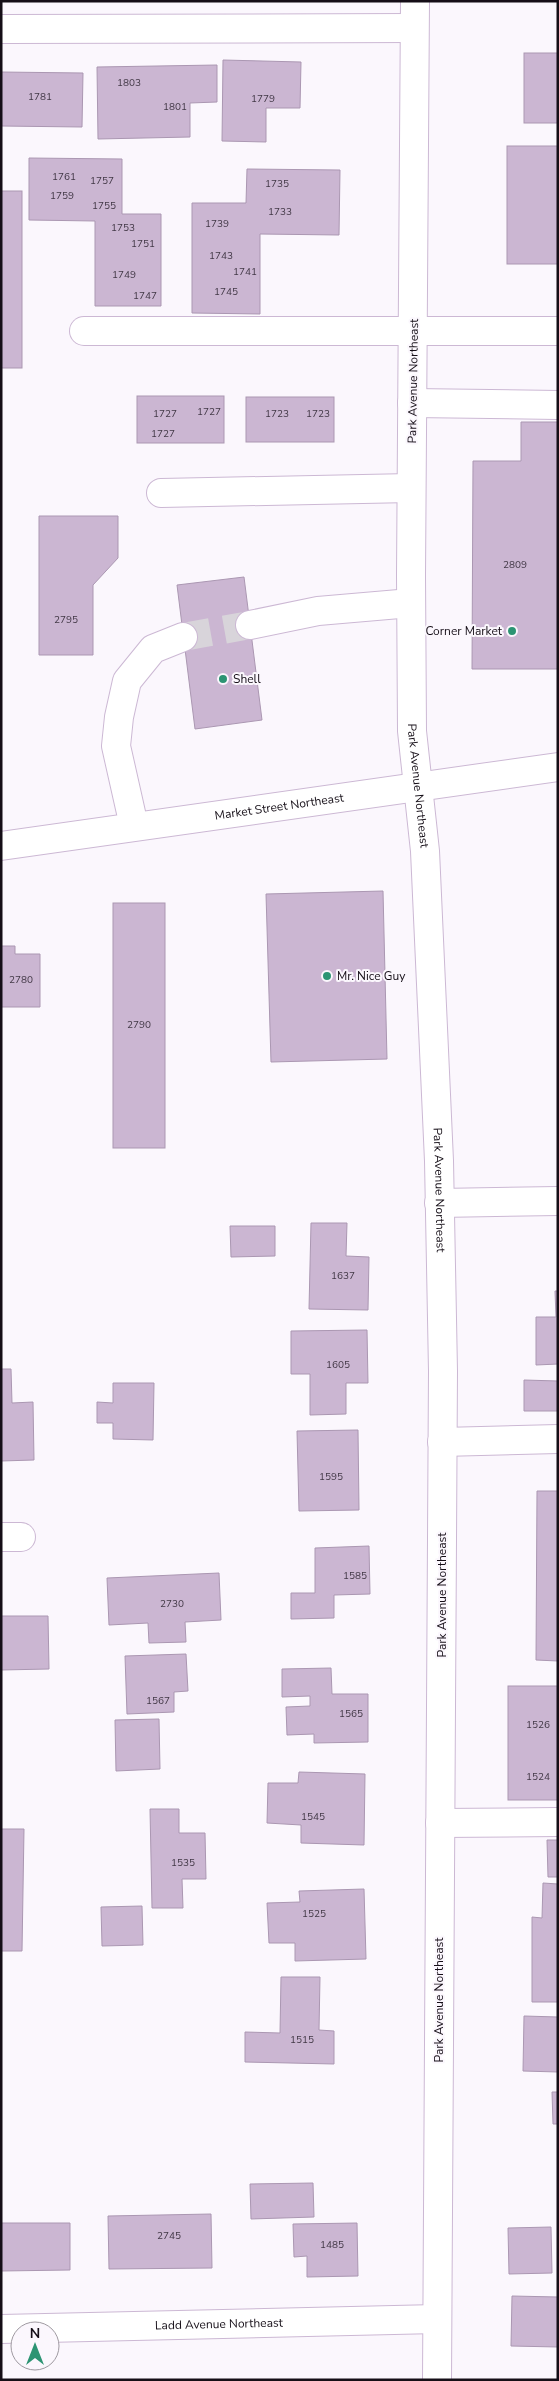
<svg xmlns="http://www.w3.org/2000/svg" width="559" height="2381" viewBox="0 0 559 2381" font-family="'Nunito Sans',sans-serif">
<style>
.building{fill:#cbb6d2;stroke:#ab97b2}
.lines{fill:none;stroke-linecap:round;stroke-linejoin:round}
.minor-tunnel{stroke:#d8d4da;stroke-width:28;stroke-dasharray:28 14;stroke-linecap:butt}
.minor-casing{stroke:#ccb8d4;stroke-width:30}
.major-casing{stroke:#ccb8d4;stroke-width:30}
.minor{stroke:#fff;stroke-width:28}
.major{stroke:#fff;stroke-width:28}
.poi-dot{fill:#2c9473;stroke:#fbf7fd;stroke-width:2}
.labels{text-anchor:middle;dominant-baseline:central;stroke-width:4;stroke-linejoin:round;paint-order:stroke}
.number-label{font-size:10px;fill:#423846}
.street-label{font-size:12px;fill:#150e17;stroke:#fbf7fd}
.poi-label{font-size:12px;fill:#150e17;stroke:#fbf7fd;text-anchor:start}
</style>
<rect width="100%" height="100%" fill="#fbf7fd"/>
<g class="building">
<rect x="524" y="53" width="34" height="70"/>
<path d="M223 60 301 62 300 108H266V142L222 141Z"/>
<path d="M217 65V102L190 103V137L98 139 97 67Z"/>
<path d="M1 72 83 73 82 127 1 126Z"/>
<rect x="507" y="146" width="51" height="118"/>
<path d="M29 158 122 159V214H161V306H95V221L29 220Z"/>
<path d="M247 169 340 170 339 235 260 234V314L192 313V203H246Z"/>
<rect x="1" y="191" width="21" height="177"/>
<rect x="137" y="396" width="87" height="47"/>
<rect x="246" y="397" width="88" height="45"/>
<path d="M521 422H558V669H472L473 461H521Z"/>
<path d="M39 516H118V558L93 585V655H39Z"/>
<path d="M244 577 262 720 195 729 177 585Z"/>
<path d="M383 891 387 1059 271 1062 266 894Z"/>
<rect x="113" y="903" width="52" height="245"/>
<path d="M1 946H15V954H40V1007H1Z"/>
<path d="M311 1223H347L346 1256 369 1257 368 1310 309 1309Z"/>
<path d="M230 1226H275V1256L231 1257Z"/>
<path d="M555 1291H558V1364L536 1365V1317H556Z"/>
<path d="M367 1330 368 1383H346V1414L310 1415V1374H291V1331Z"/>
<path d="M1 1369H11L12 1403 33 1402 34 1460 1 1461Z"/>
<path d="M524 1380 558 1381V1411H524Z"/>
<path d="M113 1383H154L153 1440 113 1439V1423H97V1402L113 1403Z"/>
<path d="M358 1430 359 1510 299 1511 297 1431Z"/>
<path d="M537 1491H558V1661L536 1660Z"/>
<path d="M369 1546 370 1594 334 1595V1618L291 1619V1593H315V1548Z"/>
<path d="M219 1573 221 1620 185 1622 186 1642 149 1643 148 1623 109 1625 107 1578Z"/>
<path d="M1 1616H48L49 1669 1 1670Z"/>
<path d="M186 1654 188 1691 174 1692V1712L127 1714 125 1656Z"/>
<path d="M331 1668 332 1694H368V1742L314 1743V1734L287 1735 286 1707 310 1706V1696L282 1697V1669Z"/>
<rect x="508" y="1686" width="50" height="114"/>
<path d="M159 1719 160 1769 116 1771 115 1720Z"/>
<path d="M299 1772 365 1774 364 1845 301 1843V1825L267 1823 268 1783H298Z"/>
<path d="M150 1809H179V1833H205L206 1879H182L183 1908H152Z"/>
<path d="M1 1829H24L22 1951H1Z"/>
<path d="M547 1840H558V1877H548Z"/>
<path d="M543 1883 558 1884V2002H532V1917L542 1918Z"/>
<path d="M364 1889 366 1959 295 1961V1943H269L267 1903 300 1902 299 1891Z"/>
<path d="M142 1906 143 1945 102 1946 101 1907Z"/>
<path d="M281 1977H320L319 2030 334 2031V2064L245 2062V2032L280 2033Z"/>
<path d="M524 2016 558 2017V2072L523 2071Z"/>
<path d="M552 2092H558V2124H553Z"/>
<path d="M313 2183 314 2217 251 2219 250 2184Z"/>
<path d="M211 2214 212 2268 109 2269 108 2216Z"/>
<path d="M1 2223H70V2270L1 2271Z"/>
<path d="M357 2223 358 2276 307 2277V2256L294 2257 293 2224Z"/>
<path d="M551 2227 552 2273 509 2274 508 2228Z"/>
<path d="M512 2296 558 2297V2347L511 2346Z"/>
</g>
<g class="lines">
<path class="minor-tunnel" d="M183 637 250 625"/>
<defs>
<g id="minor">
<path id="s1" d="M415 1 411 576 412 731 425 851 439 1161 443 1371 437 2380"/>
<path d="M1 29 414 28"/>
<path d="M84 331H558"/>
<path d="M412 403 558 405"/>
<path d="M161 493 411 488"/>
<path d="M250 625 318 611 411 603"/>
<path d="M134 826 116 746 119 717 127 681 153 649 183 637"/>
<path d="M439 1203 558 1201"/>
<path d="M442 1442 558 1439"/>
<path d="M1 1537H21"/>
<path d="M440 1823 558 1822"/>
<path id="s2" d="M1 2329 437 2319"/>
</g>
<g id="major">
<path id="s3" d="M1 846 558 767"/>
</g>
</defs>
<use href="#minor" class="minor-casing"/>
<use href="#major" class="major-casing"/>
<use href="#minor" class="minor"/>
<use href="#major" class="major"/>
</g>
<g class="poi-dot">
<circle cx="512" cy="631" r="5"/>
<circle cx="223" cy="679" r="5"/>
<circle cx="327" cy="976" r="5"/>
</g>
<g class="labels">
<g class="number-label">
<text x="129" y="83">1803</text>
<text x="40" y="97">1781</text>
<text x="263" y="99">1779</text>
<text x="175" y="107">1801</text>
<text x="64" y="177">1761</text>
<text x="102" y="181">1757</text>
<text x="277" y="184">1735</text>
<text x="62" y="196">1759</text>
<text x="104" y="206">1755</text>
<text x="280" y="212">1733</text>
<text x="217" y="224">1739</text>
<text x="123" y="228">1753</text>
<text x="143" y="244">1751</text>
<text x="221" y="256">1743</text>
<text x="245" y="272">1741</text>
<text x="124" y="275">1749</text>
<text x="226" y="292">1745</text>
<text x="145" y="296">1747</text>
<text x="209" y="412">1727</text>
<text x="165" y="414">1727</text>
<text x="277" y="414">1723</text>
<text x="318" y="414">1723</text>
<text x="163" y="434">1727</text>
<text x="515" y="565">2809</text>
<text x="66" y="620">2795</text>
<text x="21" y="980">2780</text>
<text x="139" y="1025">2790</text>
<text x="343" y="1276">1637</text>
<text x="338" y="1365">1605</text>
<text x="331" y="1477">1595</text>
<text x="355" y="1576">1585</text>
<text x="172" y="1604">2730</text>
<text x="158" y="1701">1567</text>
<text x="351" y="1714">1565</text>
<text x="538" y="1725">1526</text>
<text x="538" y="1777">1524</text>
<text x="313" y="1817">1545</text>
<text x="183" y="1863">1535</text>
<text x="314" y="1914">1525</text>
<text x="302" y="2040">1515</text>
<text x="169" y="2236">2745</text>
<text x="332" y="2245">1485</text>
</g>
<g class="street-label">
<text transform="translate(413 381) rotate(-89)">Park Avenue Northeast</text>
<text stroke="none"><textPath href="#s1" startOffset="785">Park Avenue Northeast</textPath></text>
<text stroke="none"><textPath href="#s3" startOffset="281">Market Street Northeast</textPath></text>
<text stroke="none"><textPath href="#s1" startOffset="1190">Park Avenue Northeast</textPath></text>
<text transform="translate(442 1595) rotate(-90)">Park Avenue Northeast</text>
<text transform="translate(439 2000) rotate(-90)">Park Avenue Northeast</text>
<text stroke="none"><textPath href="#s2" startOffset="218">Ladd Avenue Northeast</textPath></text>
</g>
<g class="poi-label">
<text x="502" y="631" text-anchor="end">Corner Market</text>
<text x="233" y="679">Shell</text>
<text x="337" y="976">Mr. Nice Guy</text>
</g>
</g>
<rect width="559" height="2381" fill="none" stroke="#150e17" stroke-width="5"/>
<g transform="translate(35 2346)"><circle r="24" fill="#fbf7fd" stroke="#9f9aa1"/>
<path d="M0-4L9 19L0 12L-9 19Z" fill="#2c9473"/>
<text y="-8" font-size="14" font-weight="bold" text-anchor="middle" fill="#150e17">N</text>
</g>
</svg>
